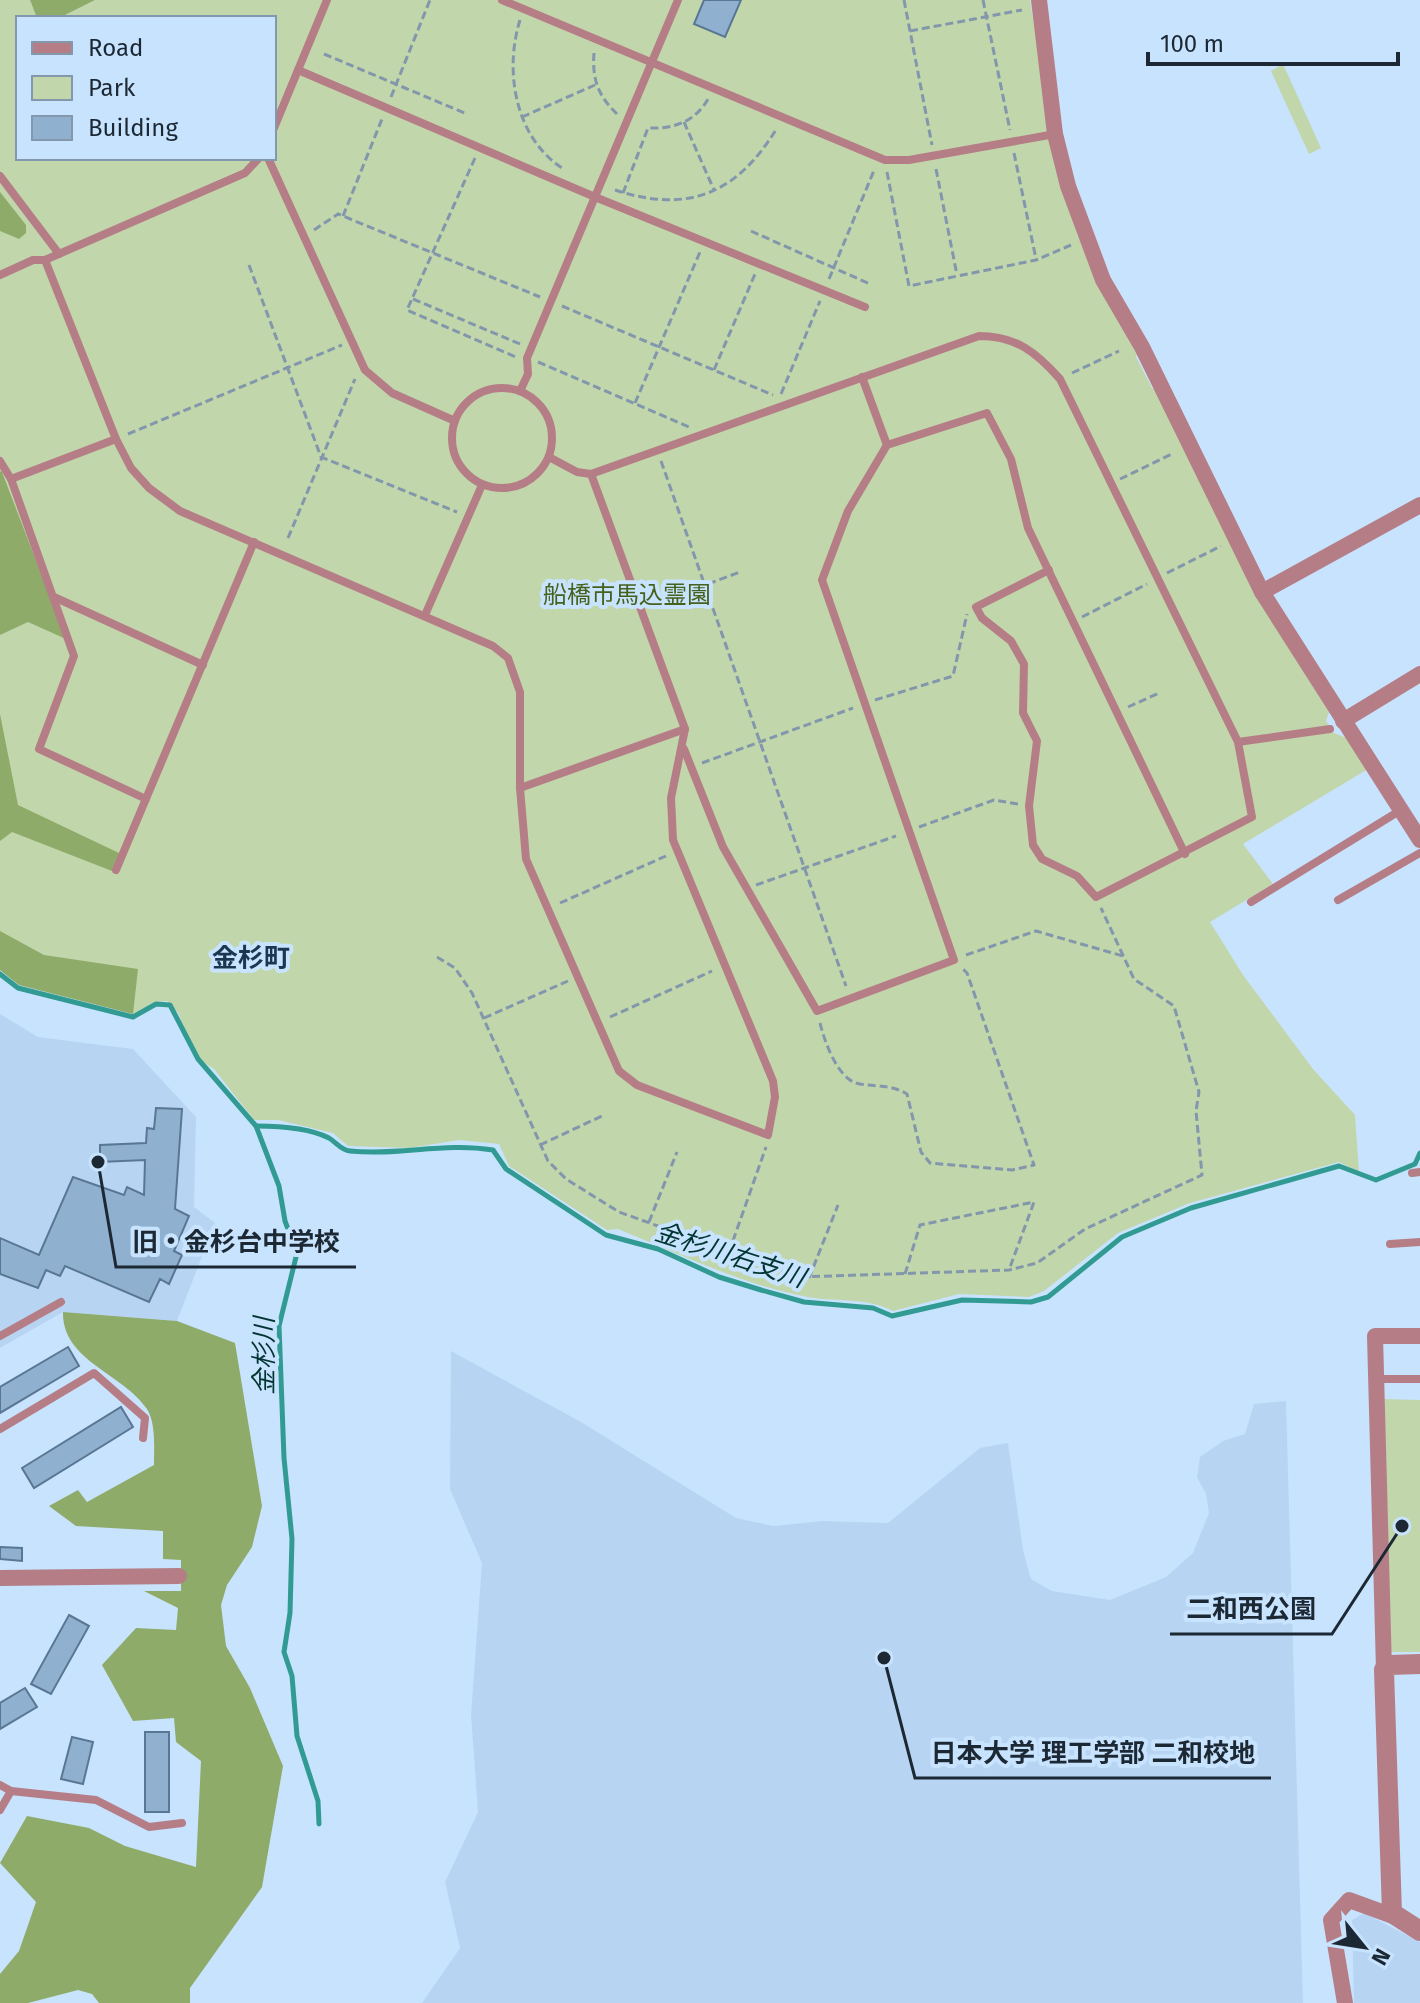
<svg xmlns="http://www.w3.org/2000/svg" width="1420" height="2003" viewBox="0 0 1420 2003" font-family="'Fira Sans','Noto Sans JP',sans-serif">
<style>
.built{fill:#b7d5f3}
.green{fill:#c2d6ab}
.forest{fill:#8eab6a}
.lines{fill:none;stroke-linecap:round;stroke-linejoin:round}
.stream{stroke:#319b93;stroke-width:5}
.building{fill:#90b0cf;stroke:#597794;stroke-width:2}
.path{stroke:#8397ac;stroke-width:3;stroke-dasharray:8 4;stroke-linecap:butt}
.service{stroke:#b57e87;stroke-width:8}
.minor{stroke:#b57e87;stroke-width:16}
.tertiary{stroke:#b57e87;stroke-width:20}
.labels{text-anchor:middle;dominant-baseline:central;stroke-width:8;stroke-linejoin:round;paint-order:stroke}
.park-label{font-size:24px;fill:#46611c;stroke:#c8e3fd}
.neighbourhood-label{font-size:26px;font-weight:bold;fill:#1b3750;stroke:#c8e3fd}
.water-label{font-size:26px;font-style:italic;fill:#023431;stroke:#c8e3fd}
.leader{fill:none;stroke:#1c2834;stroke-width:3}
.callout-dot{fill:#1c2834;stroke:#c8e3fd;stroke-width:3}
.callout-label{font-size:26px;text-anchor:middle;font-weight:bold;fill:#1c2834;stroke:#c8e3fd;stroke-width:8;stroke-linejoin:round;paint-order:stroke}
</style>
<rect width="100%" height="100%" fill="#c8e3fd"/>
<g class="built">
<path d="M0 1014 38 1037 133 1049 196 1117 194 1207 215 1223 177 1321 63 1312 0 1348Z"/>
<path d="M451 1351 581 1422 736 1518 773 1526 822 1521 888 1523 980 1448 1008 1443 1023 1550 1031 1579 1052 1591 1110 1600 1166 1577 1193 1553 1209 1513 1206 1494 1197 1477 1200 1457 1223 1441 1245 1434 1254 1404 1286 1401 1303 2003H422L460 1948 445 1882 478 1812 471 1715 482 1563 450 1489Z"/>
<path d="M1364 1913 1420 1942V2003H1354L1352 1920Z"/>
</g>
<g class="green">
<path d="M0 0H30L37 18H18V158H274V18H59L95 0H1030L1034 25 1039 28 1077 234 1139 348 1136 357 1152 388 1161 392 1256 596 1329 712 1326 721 1334 733 1349 739 1368 769 1243 844 1273 884 1210 922 1243 975 1313 1069 1355 1115 1359 1172 1339 1162 1190 1203 1118 1233 1044 1291 1029 1297 959 1294 893 1311C864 1296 834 1303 803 1296 738 1283 678 1253 618 1229L607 1230 509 1166 499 1144 459 1140 409 1148 348 1146 333 1133 278 1120H254L214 1069 203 1062 187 1040 179 1014 167 1001 154 1002 133 1014 19 985 0 970Z"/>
<path d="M1283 64 1321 148 1309 154 1271 71Z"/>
<path d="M1382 1399 1420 1400V1652H1387Z"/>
</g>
<g class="forest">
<path d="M30 0H95L59 18H37Z"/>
<path d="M0 192 26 225V233L19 239 0 231Z"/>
<path d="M0 471 2 472 66 639 28 622 0 635Z"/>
<path d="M0 714 18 805 119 853 112 871 12 832 0 841Z"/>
<path d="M0 931 44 955 138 969 133 1014 19 985 0 970Z"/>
<path d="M63 1312 177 1321 235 1343 262 1506 252 1547 227 1585 221 1605 226 1646 250 1688 283 1766 262 1887 190 1988V2003H99L92 1994 78 1990 28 2003H0V1974L19 1951 36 1902 0 1863 27 1816 89 1828 125 1846 196 1867 201 1761 176 1742 174 1718 133 1721 102 1665 136 1628 176 1630 178 1608 144 1591H181V1560L163 1559V1531L76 1526 49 1506 78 1490 87 1502 154 1465C154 1449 156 1423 147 1409 123 1373 62 1361 63 1312Z"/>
</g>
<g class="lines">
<g class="stream">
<path d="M0 974 18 988 133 1017 156 1004 170 1005 198 1059 256 1126 279 1186 285 1221 297 1253 279 1326 284 1458 292 1539 290 1613 284 1652 292 1676 297 1736 318 1801 319 1824"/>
<path d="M256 1126C278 1126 309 1128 329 1138 337 1143 341 1150 350 1151 401 1156 443 1142 493 1150L506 1169 606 1235 658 1249 719 1277 761 1290 804 1302 873 1308 892 1316 962 1300 1031 1302 1048 1297 1122 1237 1191 1208 1339 1166 1376 1180 1415 1164 1420 1153"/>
</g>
</g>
<g class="building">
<path d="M704 0H741L725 37 694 24Z"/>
<path d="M156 1108 182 1109 175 1209 189 1216 174 1251 182 1255 169 1284 160 1279 149 1302 65 1266 60 1276 46 1270 38 1288 0 1274V1238L39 1255 73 1177 124 1195 127 1187 144 1195 145 1160 100 1162V1145L146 1143 147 1128 154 1129Z"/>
<path d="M68 1347 79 1366 0 1413V1387Z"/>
<path d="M121 1407 133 1427 34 1488 22 1468Z"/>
<path d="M0 1547 22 1548V1561L0 1559Z"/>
<path d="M69 1615 89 1626 51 1694 31 1684Z"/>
<path d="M25 1688 37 1707 0 1729V1703Z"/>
<rect x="145" y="1732" width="24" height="80"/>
<path d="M72 1737 93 1742 83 1784 61 1779Z"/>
</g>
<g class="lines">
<g class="path">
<path d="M904 0 932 145"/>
<path d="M983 0 1010 130"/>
<path d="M520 20C504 71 515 137 562 168"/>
<path d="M910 31 1022 10"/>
<path d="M594 53C592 79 598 96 617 114"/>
<path d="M324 54 467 114"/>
<path d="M391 97 430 0"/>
<path d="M522 117 595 85"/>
<path d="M684 122 714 190"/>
<path d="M1014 153 1036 259"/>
<path d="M475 158 407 310 516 357"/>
<path d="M936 169 957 275"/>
<path d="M887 172 909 286 1036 260 1071 245"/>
<path d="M615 190C688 214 737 194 777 128"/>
<path d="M623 193 648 128C674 129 695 122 708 99"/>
<path d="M343 216 382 119"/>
<path d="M314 230 338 214 540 297"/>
<path d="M751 231 870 284"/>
<path d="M249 265 321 457 457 512"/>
<path d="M829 279 875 168"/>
<path d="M413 299 520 344"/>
<path d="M562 306 773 395"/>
<path d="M538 362 689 427"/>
<path d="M714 370 755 274"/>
<path d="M1072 373 1119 351"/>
<path d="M781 394 820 301"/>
<path d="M635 403 700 252"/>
<path d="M128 434 342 345"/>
<path d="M661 461 846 986"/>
<path d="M1120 479 1174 453"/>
<path d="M288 538 355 379"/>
<path d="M1167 573 1221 546"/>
<path d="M652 605 740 572"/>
<path d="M1082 617 1147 584"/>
<path d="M875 700 953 676 967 614"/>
<path d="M1128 707 1159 693"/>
<path d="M702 763 853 708"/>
<path d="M919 827 994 800 1018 804"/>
<path d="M756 885 896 836"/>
<path d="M560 903 666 856"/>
<path d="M966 955 1036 931 1123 956"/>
<path d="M437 957 455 968 472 993 548 1161 566 1179 619 1212 800 1277 1009 1270 1037 1263 1085 1229 1202 1175 1196 1111 1199 1092 1174 1006 1134 979 1101 908"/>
<path d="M610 1017 712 971"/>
<path d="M484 1018 568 981"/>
<path d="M820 1023C824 1040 837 1077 856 1083 875 1088 889 1083 907 1094L921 1152 930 1163 1012 1170 1034 1165 967 973 961 967"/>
<path d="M540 1145 604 1115"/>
<path d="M649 1222 677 1152"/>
<path d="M729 1252 766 1147"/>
<path d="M905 1274 920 1225 1034 1202 1009 1270"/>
<path d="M809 1278 838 1205"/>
</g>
<g class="service">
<path d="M502 0 885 160H909L1055 134"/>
<path d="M298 70 595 197 865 307"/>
<path d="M274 128 327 0"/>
<path d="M268 158 365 370 392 393 455 421"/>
<path d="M0 176 59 254"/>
<path d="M45 260 116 439 131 468 149 488 180 511 493 646 508 658 520 692V788L526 859 619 1071 637 1085 768 1135 775 1097 773 1081 673 840 671 798 685 729 591 474"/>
<path d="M0 275 33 260H45L245 173 259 158"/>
<path d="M862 377 887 445"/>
<circle cx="502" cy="438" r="50"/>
<path d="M520 391 528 374 527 358 678 0"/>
<path d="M549 457 577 472 591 474 979 336C1016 336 1036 352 1060 379L1238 742 1252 817 1096 897 1077 876 1042 859 1033 845 1029 806 1037 741 1023 713 1024 664 1011 641 982 618 976 607 1049 570"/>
<path d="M0 461 11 479 116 439"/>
<path d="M11 479 74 656 39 749 146 799"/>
<path d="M54 597 203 665"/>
<path d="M425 615 482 485"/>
<path d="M1238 742 1330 729"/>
<path d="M684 749 723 847 817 1011 954 960 822 580 848 511 887 445 987 413 1011 459 1028 528 1185 854"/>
<path d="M520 788 685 729"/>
<path d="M116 870 254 542"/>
<path d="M1338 900 1420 853"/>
<path d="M1251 902 1401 810"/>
<path d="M1412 1173 1420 1172"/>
<path d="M1390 1244 1420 1242"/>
<path d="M0 1336 61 1302"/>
<path d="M1377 1379H1420"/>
<path d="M0 1429 94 1373 145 1418 143 1438"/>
<path d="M0 1785 11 1791 96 1800 149 1827 182 1823"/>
<path d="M0 1810 11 1791"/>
</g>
<g class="minor">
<path d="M1039 0 1055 134 1068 186 1103 280 1142 347 1262 592 1420 840"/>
<path d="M1262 592 1420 505"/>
<path d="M1343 721 1420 674"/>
<path d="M0 1578 179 1576"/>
<path d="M1384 1670 1375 1336H1420"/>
<path d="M1345 2003 1331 1920 1349 1900 1393 1916"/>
</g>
<path class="tertiary" d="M1420 1664 1390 1665 1384 1670 1392 1913 1420 1931"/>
</g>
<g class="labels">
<g class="park-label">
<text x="627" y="595">船橋市馬込霊園</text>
</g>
<g class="neighbourhood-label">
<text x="251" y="958">金杉町</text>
</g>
<g class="water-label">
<text transform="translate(730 1255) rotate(18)">金杉川右支川</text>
<text transform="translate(264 1356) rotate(-90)">金杉川</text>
</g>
</g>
<path class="leader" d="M98 1162L116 1267H356M1402 1526L1332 1634H1170M884 1658L915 1778H1271"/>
<g class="callout-dot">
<circle cx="98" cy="1162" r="8"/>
<circle cx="1402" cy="1526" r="8"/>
<circle cx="884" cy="1658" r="8"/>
</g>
<g class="callout-label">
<text x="236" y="1251">旧・金杉台中学校</text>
<text x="1251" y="1618">二和西公園</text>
<text x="1093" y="1762">日本大学 理工学部 二和校地</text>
</g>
<rect x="16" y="16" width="260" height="144" fill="#c8e3fd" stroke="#8398ad" stroke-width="2"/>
<rect x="32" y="42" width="40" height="12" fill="#b57e87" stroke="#8398ad" stroke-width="2"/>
<text x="88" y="56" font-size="24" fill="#1c2834">Road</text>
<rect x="32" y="76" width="40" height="24" fill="#c2d6ab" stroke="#8398ad" stroke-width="2"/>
<text x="88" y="96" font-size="24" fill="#1c2834">Park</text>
<rect x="32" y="116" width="40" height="24" fill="#90b0cf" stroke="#8398ad" stroke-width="2"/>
<text x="88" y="136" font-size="24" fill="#1c2834">Building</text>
<g transform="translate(1364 1947) rotate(120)" stroke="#c8e3fd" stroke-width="6" paint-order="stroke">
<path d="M0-6L14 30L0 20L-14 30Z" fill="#1c2834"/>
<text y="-12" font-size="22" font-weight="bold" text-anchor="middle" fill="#1c2834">N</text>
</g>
<path d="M1148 52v12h250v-12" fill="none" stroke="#1c2834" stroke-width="4"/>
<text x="1160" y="52" font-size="24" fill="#1c2834" stroke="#c8e3fd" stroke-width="6" paint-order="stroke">100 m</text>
</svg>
